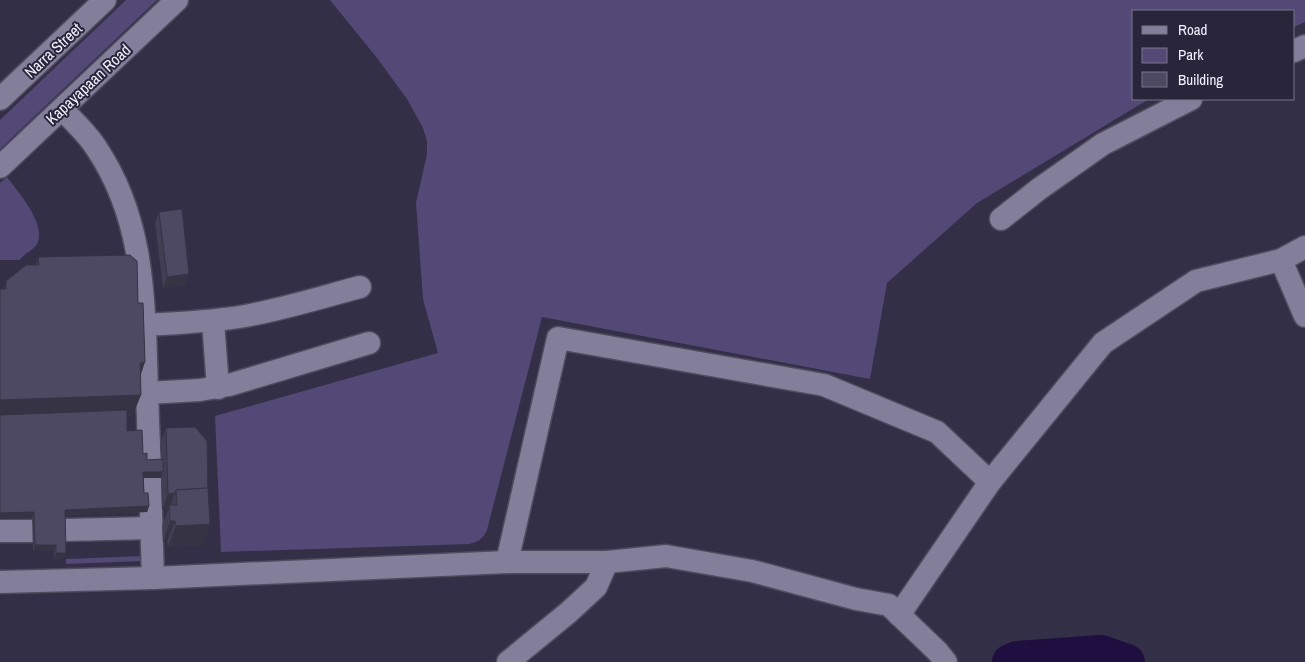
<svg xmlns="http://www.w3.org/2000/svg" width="1305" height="662" viewBox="0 0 1305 662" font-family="'Archivo Narrow',sans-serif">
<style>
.green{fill:#524976}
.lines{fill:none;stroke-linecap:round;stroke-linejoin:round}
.river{stroke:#1e0f40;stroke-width:36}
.minor-casing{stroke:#4e4b5e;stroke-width:25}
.minor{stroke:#837e9a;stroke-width:22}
.wall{fill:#423f54}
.shaded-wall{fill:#363345}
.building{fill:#4d4962;stroke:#363345}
.labels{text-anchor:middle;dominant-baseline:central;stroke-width:4;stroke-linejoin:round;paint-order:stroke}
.street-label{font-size:16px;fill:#f1effe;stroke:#29253b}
</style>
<rect width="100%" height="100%" fill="#332f46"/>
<g class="green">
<path d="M126 0H157L0 149V120Z"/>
<path d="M330 0H1305V22L1294 27V11H1134V99H1149L977 203 887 283 870 379 542 317 487 530C483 539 478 542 469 544L221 552 215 416 438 353 423 299 416 203 427 154V141L423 128 407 99 377 58Z"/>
<path d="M7 177C18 192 47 224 37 244 33 251 24 253 20 260H0V183Z"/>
<path d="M143 556V561L66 564V559Z"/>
</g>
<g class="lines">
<path class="river" d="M1010 662 1017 659 1101 653 1127 662"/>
<defs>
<g id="minor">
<path d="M1294 51 1305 46"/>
<path d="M0 99 105 0"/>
<path d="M62 109C74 122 88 134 97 149 139 212 144 284 146 358 147 393 148 429 150 464"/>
<path d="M0 167 177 0"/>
<path d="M1001 219 1039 189 1103 144 1191 99"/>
<path d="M1281 260 1305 316"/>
<path d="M213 321 218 388"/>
<path d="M145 325C178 323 212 322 245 316 284 309 322 297 360 287"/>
<path d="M147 393 200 390 229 385 369 343"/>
<path d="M150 479 153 578"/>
<path d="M65 530 152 528"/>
<path d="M0 531H31"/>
<path d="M507 562 558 338 824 385 937 432 990 482"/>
<path d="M0 582 153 578 507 562H607L666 556 752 571 856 599 889 605 938 652 946 662"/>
<path d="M899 615 990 482 1103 343 1196 281 1281 260 1305 247"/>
<path d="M508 662 569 612 596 587 607 562"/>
</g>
</defs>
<use href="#minor" class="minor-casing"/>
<use href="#minor" class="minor"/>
</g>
<g class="wall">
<path d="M159 212 189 274 185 285 163 288 155 223Z"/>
<path d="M38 257 140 376 133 415 127 416V431L147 460 161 459 160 444 166 428 208 492 210 524 202 545 168 547 167 542H163L162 526 168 510H162L161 478H144V493L149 506 147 512 65 515 64 558 54 559V551H33L32 518 4 289 6 281 36 265Z"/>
</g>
<g class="shaded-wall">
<path d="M189 274 185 285 163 288 167 277Z"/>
<path d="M145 362 138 383 140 363Z"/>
<path d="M141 395 133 415 0 421V400Z"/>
<path d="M143 472H163L161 478H141Z"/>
<path d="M175 493 169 509V505L168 510H162L168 494Z"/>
<path d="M149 506 147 512 63 515 65 510Z"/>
<path d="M34 512 32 518 0 519V513Z"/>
<path d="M170 521H175L167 542H163Z"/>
<path d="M210 524 202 545 168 547 176 526Z"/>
<path d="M35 545H56L54 551H33Z"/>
<path d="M56 553H66L64 558 54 559Z"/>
</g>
<g class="building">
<path d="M182 209 189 274 167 277 159 212Z"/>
<path d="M130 255 137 261 138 303H143L145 362 140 363 141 395 0 400V289H6V281L26 265H39L38 257Z"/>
<path d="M127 410V431L142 430 143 454 147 453V460L163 459V472H143L144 493H148L149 506 65 510 66 553H56V545H35L34 512 0 513V415Z"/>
<path d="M195 427 207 441 208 492V488L176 490 175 493 168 494 166 428Z"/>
<path d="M208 488 210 524 176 526 175 521H170L169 505H177L176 490Z"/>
</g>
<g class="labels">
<g class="street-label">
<text transform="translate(53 50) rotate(-43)">Narra Street</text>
<text transform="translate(88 84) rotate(-43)">Kapayapaan Road</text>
</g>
</g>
<rect x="1132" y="10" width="162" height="90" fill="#29253b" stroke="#797689"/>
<rect x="1142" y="26" width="25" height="8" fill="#837e9a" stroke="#797689"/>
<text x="1178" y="35" font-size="15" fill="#f1effe">Road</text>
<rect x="1142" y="48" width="25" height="15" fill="#524976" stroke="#797689"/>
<text x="1178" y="60" font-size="15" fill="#f1effe">Park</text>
<rect x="1142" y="72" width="25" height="15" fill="#4d4962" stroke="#797689"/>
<text x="1178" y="85" font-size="15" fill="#f1effe">Building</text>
</svg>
